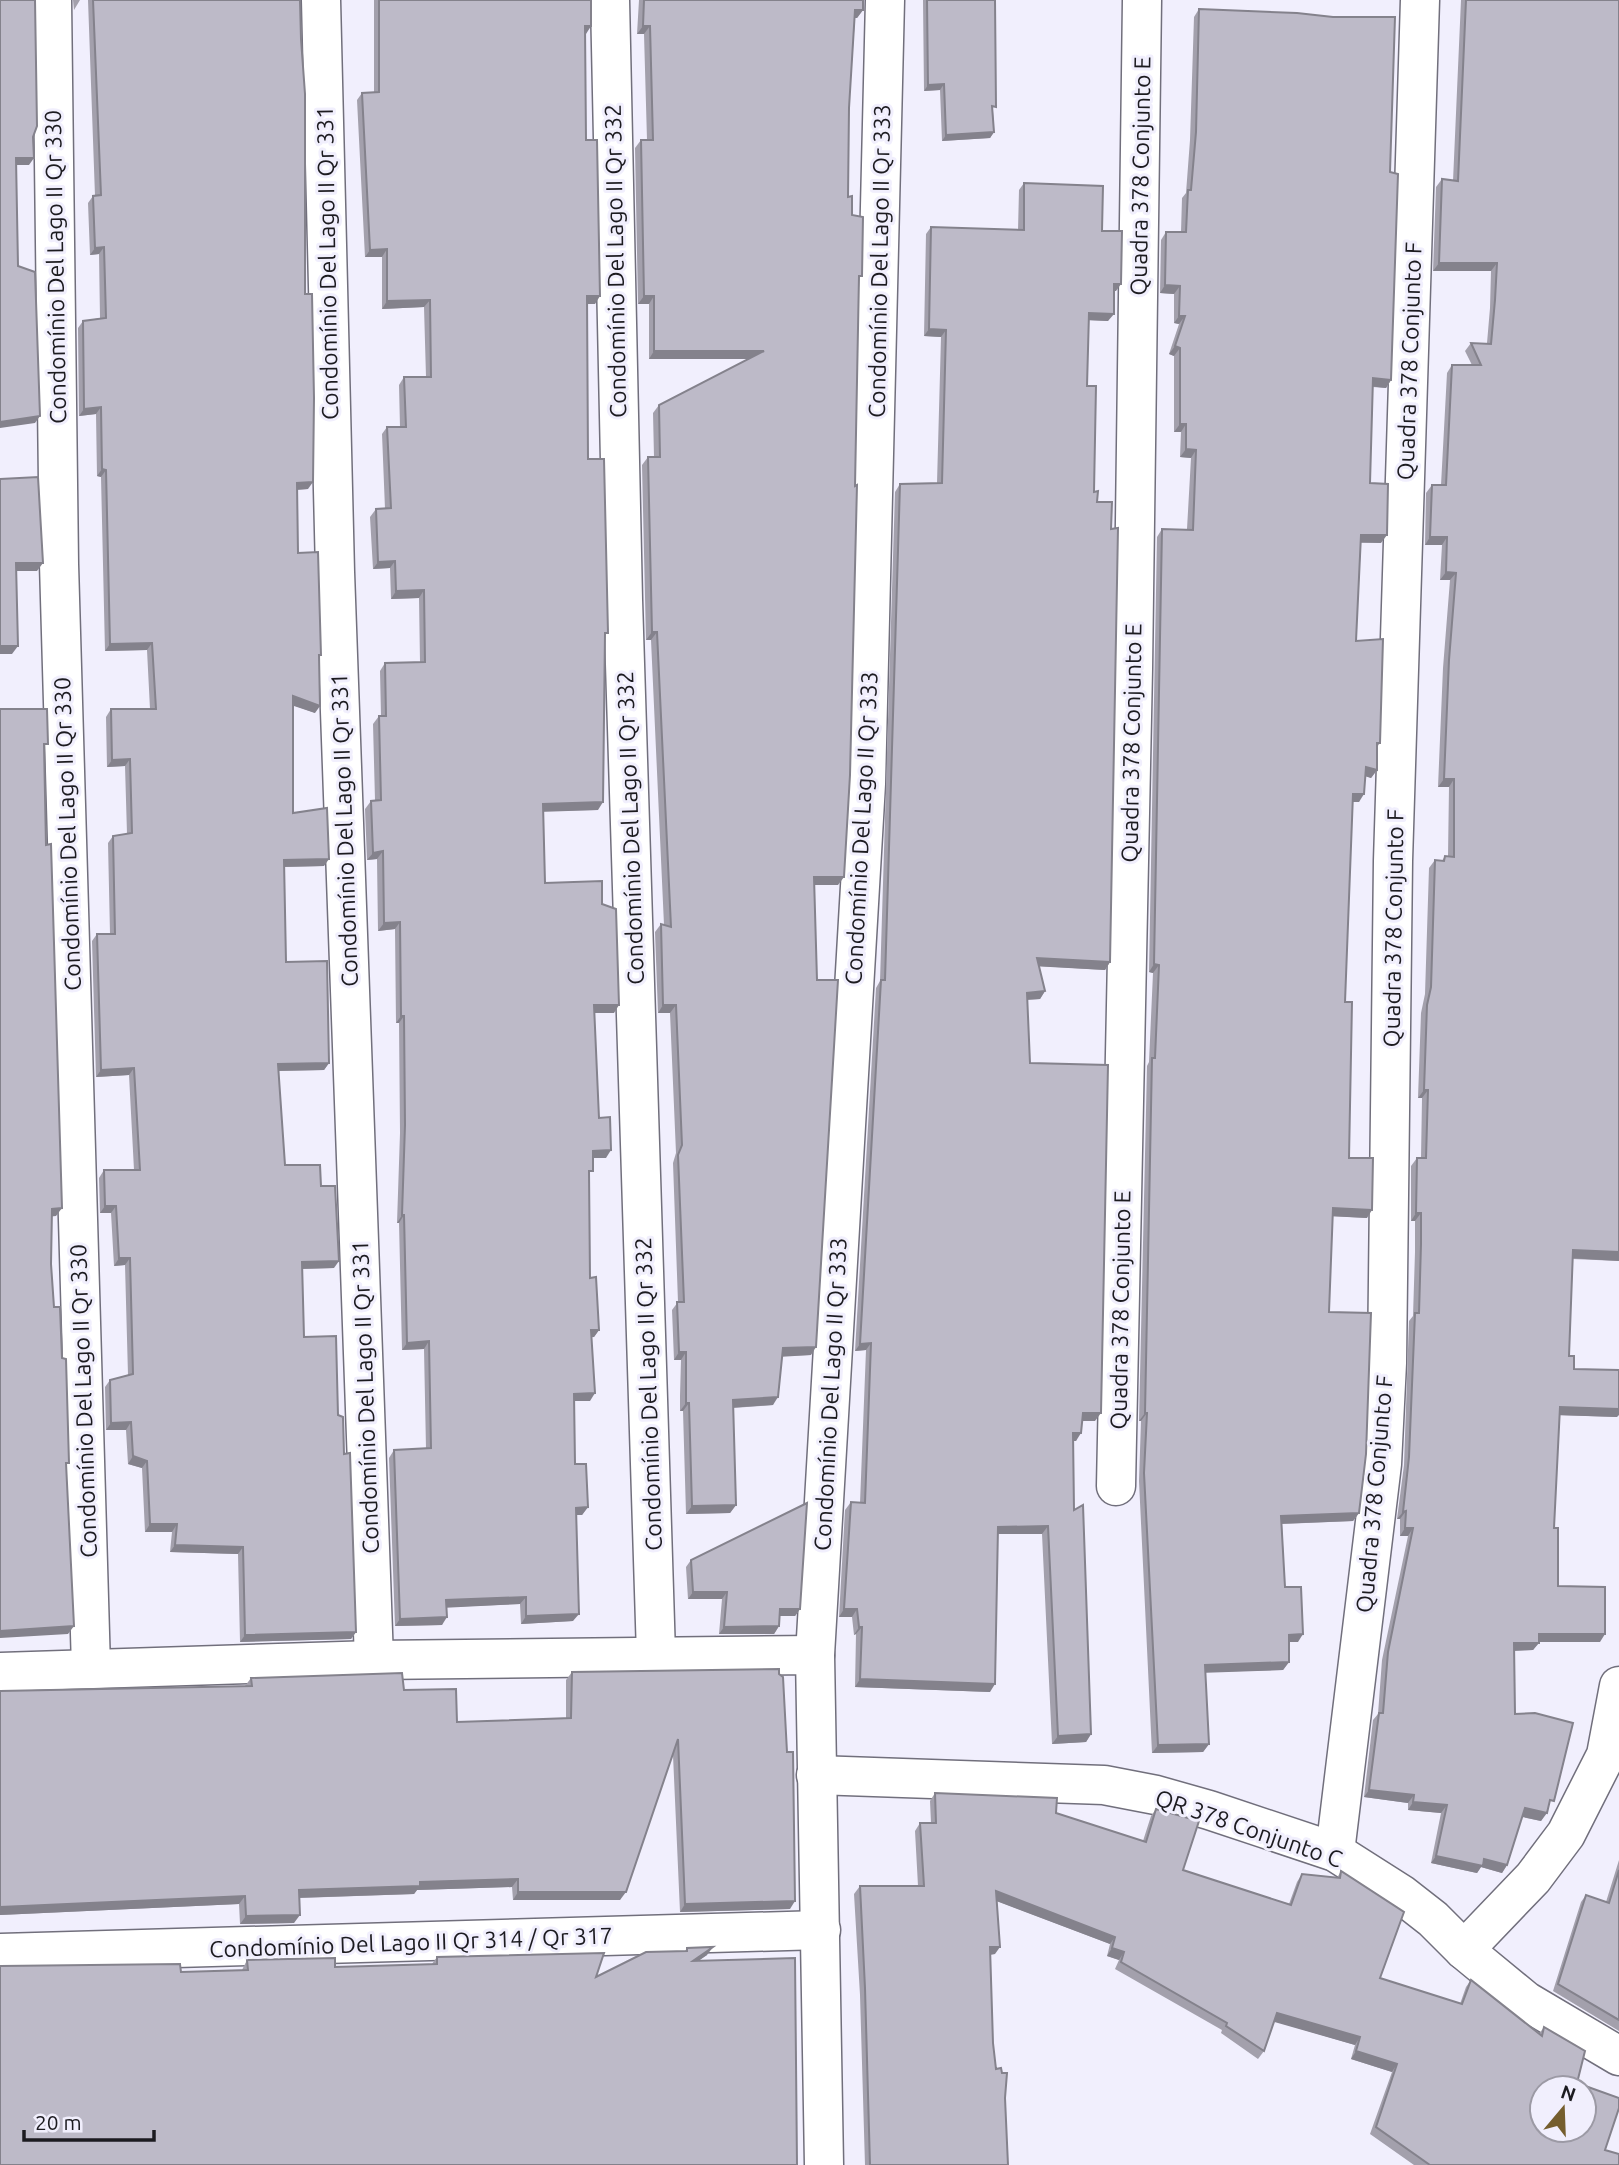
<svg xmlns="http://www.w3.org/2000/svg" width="1619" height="2165" viewBox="0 0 1619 2165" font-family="Ubuntu,sans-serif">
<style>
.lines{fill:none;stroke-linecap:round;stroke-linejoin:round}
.street-casing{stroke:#716f7c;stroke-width:41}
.secondary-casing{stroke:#716f7c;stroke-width:41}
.street{stroke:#fff;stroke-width:38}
.secondary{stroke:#fff;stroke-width:38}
.wall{fill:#a3a0ac}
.shaded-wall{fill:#84828c}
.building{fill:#bdbac8;stroke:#84828c;stroke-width:2;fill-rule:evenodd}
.labels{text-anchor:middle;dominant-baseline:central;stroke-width:6;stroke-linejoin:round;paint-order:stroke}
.street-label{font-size:23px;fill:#1c1b20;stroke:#f1effd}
</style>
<rect width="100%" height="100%" fill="#f1effd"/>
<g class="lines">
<defs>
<g id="street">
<path d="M52 0 59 564 91 1668"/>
<path d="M321 0 335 572 374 1660"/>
<path d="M610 0 623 600 656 1655"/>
<path d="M1116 1486 1133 669 1142 0"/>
<path d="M815 1655 866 784 885 0"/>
<path d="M816 1775 1104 1785 1156 1795 1209 1810 1335 1852 1401 1894 1433 1919 1464 1950 1526 2001 1619 2056"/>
<path d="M1335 1852 1382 1464 1387 1363 1393 861 1420 0"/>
<path d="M1464 1950 1533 1878 1566 1834 1606 1755 1619 1686"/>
<path d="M0 1953 821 1930"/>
</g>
<path id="secondary" d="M0 1672 374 1660 815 1655 824 2165"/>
</defs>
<use href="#street" class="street-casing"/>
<use href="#secondary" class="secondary-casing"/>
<use href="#street" class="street"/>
<use href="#secondary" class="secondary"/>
</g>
<g class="wall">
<path d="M73 0H80L74 10Z"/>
<path d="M88 0H300L308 489 297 490 298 553 321 655 319 658 315 713 293 705V813L324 866 284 867 286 962 329 1063 324 1070 278 1071 285 1165 321 1186 334 1268 302 1269 304 1337 338 1415 344 1454 356 1632 351 1639 240 1642 238 1554 170 1552 172 1532H145L142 1468 128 1464 126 1430H106L105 1387 110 1380 128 1375 125 1265 114 1266 111 1213H100L99 1178 104 1170H134L129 1075 96 1077 92 941 97 934H110L108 843 113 836 127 834 125 766 107 767 106 717 111 709H150L147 650 105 651 101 477 97 476 96 414 79 416 78 328 83 321 100 318 99 254 90 255 88 203 93 196H95Z"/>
<path d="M374 0H591V26L585 34 586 140 595 304H587L588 459 605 637 598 810 543 811 545 883 602 904 614 1013H594L599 1118 606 1158H593L589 1177 590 1278 599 1330 594 1337H591L590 1401H574L575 1464 588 1507 582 1515H576L573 1621 521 1624 520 1604 447 1607 442 1625 395 1626 389 1458 394 1450 426 1449 424 1349 402 1350 399 1223H397L400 1133 399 1023H396L395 929 378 931 377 859 367 860 365 809 371 801 375 800 373 724 379 716H381L380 671 385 663 420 662 419 598 391 599 390 568 373 569 370 517 376 509H385L382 434 387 427H400L399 385 404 377H426L424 307 382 309V257H365L357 100 362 93 374 92Z"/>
<path d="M639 0H863V10L857 18H855L849 108 848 197 852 215 859 281 838 885H815L811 1355 782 1356 773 1405 733 1408 736 1505 730 1513 686 1514 683 1411H680V1396L681 1360H674L672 1310 678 1302 673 1163 676 1153 670 1013H658L655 932 661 924 664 925 651 640H646L642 465 648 457H654L653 413 659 405 749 359H649V304H638L635 148 641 140H647L644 34H637Z"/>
<path d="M923 0H995L993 111 994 132 990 138 942 141 940 90 924 91Z"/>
<path d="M1461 0H1619V1261L1573 1259 1569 1356 1574 1369 1617 1417 1559 1415 1554 1528 1558 1586 1600 1642H1539L1533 1650 1514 1651 1515 1714 1548 1809 1541 1821 1522 1817 1507 1865 1502 1873 1481 1867 1477 1873 1431 1863 1441 1813 1408 1810V1803L1364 1797 1373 1720 1378 1714 1382 1660 1408 1536H1400V1519H1397L1404 1465 1409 1321 1413 1316 1415 1252V1221H1411V1166L1417 1158H1421L1422 1098H1418L1421 1013 1425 994 1429 868 1435 860 1442 861 1445 856H1448L1449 787H1438L1443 668 1450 580H1440L1442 545H1425L1426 493 1432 485H1441L1447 373 1452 365H1472L1465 351 1471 343H1487L1490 308 1491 271H1433L1436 187 1442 179 1453 181Z"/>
<path d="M1199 9 1390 172 1391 380 1386 388 1373 387 1370 483 1381 543H1361L1356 641 1380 743 1377 747V770L1371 778 1366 776 1359 802H1352L1345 1002 1349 1158 1367 1218 1332 1216 1329 1312 1359 1513 1353 1521 1282 1524 1285 1587 1298 1642H1289V1662L1283 1670 1205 1672 1209 1744 1203 1752 1152 1753 1139 1481 1141 1421H1139L1147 1066 1149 1062 1153 973 1149 972 1157 537 1162 529H1187L1191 458 1180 457 1181 432H1174V356L1169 354 1179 324 1174 323V294L1160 293 1161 240 1166 232H1181L1182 198 1186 193 1190 140 1194 17Z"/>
<path d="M1024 183 1102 231 1116 291H1114L1108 321 1089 320 1087 386 1094 492 1097 502 1110 962 1105 970 1039 966 1045 991 1040 999 1027 1000 1030 1063 1095 1421H1082L1076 1441H1073L1074 1510 1091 1734 1086 1742 1052 1744 1042 1534H998L990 1692 855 1687 856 1634 854 1635 852 1617H839L845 1510 851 1502 860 1503 866 1350 855 1351 876 988 880 981 895 492 900 484 937 483 941 337 924 336 926 234 931 227 1018 230 1019 190Z"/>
<path d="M691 1560 800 1609 795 1616H780L779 1626 774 1634H719L722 1599H688L686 1567Z"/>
<path d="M779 1669 790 1909 680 1912 673 1755 620 1900H513L512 1887 417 1890 414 1894 299 1898 294 1923 240 1924 239 1904 0 1915V1691L245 1686 251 1678 404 1690 457 1722 566 1718V1680L572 1672Z"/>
<path d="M935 1793 1056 1813 1143 1841 1151 1816 1156 1809 1183 1870 1289 1904 1297 1882 1302 1874 1337 1878 1341 1871 1380 1978 1460 2004 1466 1987 1471 1980 1539 2034 1544 2027 1577 2083 1605 2150 1619 2165H1414L1370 2134 1392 2072 1351 2059 1355 2045 1274 2021 1264 2051 1258 2059 1221 2033 1222 2030 1115 1969 1119 1960 1107 1956 1110 1944 997 1901 995 1954 990 1955 993 2043 996 2069 1005 2098 1008 2165H865L860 1995 854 1894 860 1886H918L915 1831 920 1823H931L930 1801Z"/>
<path d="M1619 1860V2031L1553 1991 1581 1902 1586 1895 1606 1902Z"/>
<path d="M687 1948 707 1955 699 1960 797 2165 181 1972 242 1970 247 1960 335 1967 432 1964 437 1957 596 1977 685 1951Z"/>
</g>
<g class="shaded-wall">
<path d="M855 10H863L857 18H850Z"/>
<path d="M585 26H591L586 34H580Z"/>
<path d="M643 26H650L644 34H637Z"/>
<path d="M944 84 940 90 924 91 928 85Z"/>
<path d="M994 132 990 138 942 141 946 135Z"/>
<path d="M16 158H34L29 165H11Z"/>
<path d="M104 247 99 254 90 255 95 248Z"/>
<path d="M387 249 382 257H365L370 250Z"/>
<path d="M1439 263H1497L1491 271H1433Z"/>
<path d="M1114 284H1121L1116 291H1109Z"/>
<path d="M1165 285 1180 286 1174 294 1160 293Z"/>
<path d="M587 296H600L595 304H581Z"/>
<path d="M644 296H654L649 304H638Z"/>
<path d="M430 300 424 307 382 309 387 301Z"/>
<path d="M1089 313 1114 314 1108 321 1084 320Z"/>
<path d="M1179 316H1185L1179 324 1174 323Z"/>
<path d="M929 329 946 330 941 337 924 336Z"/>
<path d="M1175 346 1180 348 1174 356 1169 354Z"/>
<path d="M654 351H764L759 359H649Z"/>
<path d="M1373 378 1391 380 1386 388 1368 386Z"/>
<path d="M101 407 96 414 79 416 84 409Z"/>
<path d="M40 416 35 423 0 428V422Z"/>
<path d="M1180 424H1186L1181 432H1174Z"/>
<path d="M1186 449 1196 450 1191 458 1180 457Z"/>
<path d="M102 469 106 470 101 477 97 476Z"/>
<path d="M313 482 308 489 292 490 297 483Z"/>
<path d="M1361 535H1387L1381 543 1356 542Z"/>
<path d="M1430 537H1447L1442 545H1425Z"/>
<path d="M395 561 390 568 373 569 378 562Z"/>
<path d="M16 563H43L37 571H11Z"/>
<path d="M1446 572 1456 573 1450 580H1440Z"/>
<path d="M424 590 419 598 391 599 396 591Z"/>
<path d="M652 632H657L651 640H646Z"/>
<path d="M152 643 147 650 105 651 110 644Z"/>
<path d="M0 646H18L12 654H0Z"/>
<path d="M293 696 320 706 315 713 288 704Z"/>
<path d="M130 759 125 766 107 767 112 760Z"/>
<path d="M1366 767 1377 770 1371 778 1361 775Z"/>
<path d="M1444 779H1454L1449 787H1438Z"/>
<path d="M1353 794H1364L1359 802H1347Z"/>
<path d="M603 802 598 810 538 812 543 804Z"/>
<path d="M383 851 377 859 367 860 373 853Z"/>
<path d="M329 859 324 866 279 867 284 860Z"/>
<path d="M814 877H844L838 885H809Z"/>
<path d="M400 922 395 929 378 931 384 923Z"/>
<path d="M1037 958 1110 962 1105 970 1032 966Z"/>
<path d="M1154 964 1159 965 1153 973 1149 972Z"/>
<path d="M1045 991 1040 999 1021 1000 1027 993Z"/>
<path d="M594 1005H619L614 1013H589Z"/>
<path d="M663 1005H676L670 1013H658Z"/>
<path d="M401 1016H404L399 1023H396Z"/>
<path d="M329 1063 324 1070 273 1071 278 1064Z"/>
<path d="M134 1068 129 1075 96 1077 101 1070Z"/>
<path d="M1424 1090H1428L1422 1098H1418Z"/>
<path d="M611 1150 606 1158H588L593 1151Z"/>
<path d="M105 1206H116L111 1213H100Z"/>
<path d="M62 1208 56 1216 46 1217 52 1209Z"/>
<path d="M1333 1208 1372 1210 1367 1218 1327 1216Z"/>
<path d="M1416 1213H1421L1415 1221H1411Z"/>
<path d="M402 1215H404L399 1223H397Z"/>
<path d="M1573 1250 1619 1252V1261L1568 1258Z"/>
<path d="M119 1258H130L125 1265 114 1266Z"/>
<path d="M339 1261 334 1268 297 1269 302 1262Z"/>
<path d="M591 1330H599L594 1337 585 1338Z"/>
<path d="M429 1341 424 1349 402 1350 407 1343Z"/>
<path d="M871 1343 866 1350 855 1351 860 1344Z"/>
<path d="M816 1347 811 1355 778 1357 783 1348Z"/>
<path d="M679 1352H686L681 1360H674Z"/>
<path d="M595 1393 590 1401H569L574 1394Z"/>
<path d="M778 1397 773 1405 728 1408 733 1400Z"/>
<path d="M686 1403H689L683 1411H680Z"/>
<path d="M1560 1407 1619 1409V1415L1617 1417 1554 1415Z"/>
<path d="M1083 1413H1101L1095 1421H1077Z"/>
<path d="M1145 1413H1147L1141 1421H1139Z"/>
<path d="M131 1422 126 1430H106L111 1423Z"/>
<path d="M1073 1433H1081L1076 1441H1068Z"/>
<path d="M133 1456 147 1461 142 1468 128 1464Z"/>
<path d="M736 1505 730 1513 686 1514 692 1506Z"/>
<path d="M588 1507 582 1515H571L576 1508Z"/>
<path d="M1406 1511 1400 1519H1397L1403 1512Z"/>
<path d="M1359 1513 1353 1521 1276 1524 1281 1516Z"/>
<path d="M150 1524H177L172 1532H145Z"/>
<path d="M1048 1526 1042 1534H993L998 1527Z"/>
<path d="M1405 1528H1413L1408 1536H1400Z"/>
<path d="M175 1545 243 1547 238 1554 170 1552Z"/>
<path d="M693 1592H727L722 1599H688Z"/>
<path d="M526 1597 520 1604 441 1608 446 1600Z"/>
<path d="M780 1609H800L795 1616H775Z"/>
<path d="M844 1609H857L852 1617H839Z"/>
<path d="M579 1614 573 1621 521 1624 526 1616Z"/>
<path d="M447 1617 442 1625 395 1626 400 1619Z"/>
<path d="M74 1626 68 1634 0 1638V1631Z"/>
<path d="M779 1626 774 1634H719L724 1627Z"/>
<path d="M859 1627H862L856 1634 854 1635Z"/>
<path d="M356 1632 351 1639 240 1642 245 1635Z"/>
<path d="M1303 1634 1298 1642H1283L1289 1635Z"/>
<path d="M1539 1634H1605L1600 1642H1533Z"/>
<path d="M1514 1643H1539L1533 1650 1508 1651Z"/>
<path d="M1289 1662 1283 1670 1199 1673 1205 1665Z"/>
<path d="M860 1679 995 1684 990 1692 855 1687Z"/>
<path d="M1091 1734 1086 1742 1052 1744 1058 1736Z"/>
<path d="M1209 1744 1203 1752 1152 1753 1158 1745Z"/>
<path d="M1369 1790 1414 1795 1408 1803 1364 1797Z"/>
<path d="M1413 1802 1447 1805 1441 1813 1408 1810Z"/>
<path d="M1525 1808 1547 1813 1541 1821 1519 1816Z"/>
<path d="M1436 1856 1484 1859 1507 1865 1502 1873 1481 1867 1477 1873 1431 1863Z"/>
<path d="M518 1879 512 1887 417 1890 414 1894 293 1898 299 1890 420 1882Z"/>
<path d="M996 1891 1115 1937 1110 1944 991 1899Z"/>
<path d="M518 1892H626L620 1900H513Z"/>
<path d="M245 1896 239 1904 0 1915V1907Z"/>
<path d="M795 1901 790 1909 680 1912 685 1904Z"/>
<path d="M300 1915 294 1923 240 1924 246 1916Z"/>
<path d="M713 1947 707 1955 687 1969 693 1961Z"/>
<path d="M990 1947H1000L995 1954 985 1955Z"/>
<path d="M1112 1948 1124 1952 1119 1960 1107 1956Z"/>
<path d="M1277 2013 1360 2037 1355 2045 1271 2021Z"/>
<path d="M1356 2051 1397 2064 1392 2072 1351 2059Z"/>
</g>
<g class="building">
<path d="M0 0H35L37 126 33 137 34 158H16L18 266 35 272 40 416 0 422Z"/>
<path d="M93 0H300L301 39 305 94V294H312L314 398 313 482 297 483 298 553 318 552 321 655H319L320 706 293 696V813L327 808 329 859 284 860 286 962 327 961 329 1063 278 1064 285 1165H320L321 1186H335L339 1261 302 1262 304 1337 336 1336 338 1415 343 1417 344 1454 350 1453 356 1632 245 1635 243 1547 175 1545 177 1524H150L147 1461 133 1456 131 1422 111 1423 110 1380 133 1374 130 1258H119L116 1206H105L104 1170H140L134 1068 101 1070 97 934H115L113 836 132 833 130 759 112 760 111 709H156L152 643 110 644 106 470 102 469 101 407 84 409 83 321 106 318 104 247 95 248 93 196 101 195Z"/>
<path d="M379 0H591V26H585L586 140H597L600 296H587L588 459H604L608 633H605L603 802 543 804 545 883 602 881V904L616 909 619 1005H594L599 1118 610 1117 611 1150 593 1151V1171H589L590 1278 596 1277 599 1330H591L595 1393 574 1394 575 1464H586L588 1507 576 1508 579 1614 526 1616V1597L446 1600 447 1617 400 1619 394 1450 431 1448 429 1341 407 1343 404 1215H402L405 1125 404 1016H401L400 922 384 923 383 851 373 853 371 801 381 800 379 716H386L385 663 425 662 424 590 396 591 395 561 378 562 376 509 391 508 387 427H406L404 377H431L430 300 387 301V249L370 250 362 93 379 92Z"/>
<path d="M644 0H863V10H855L849 108 848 197 852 196V215L863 217 862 276H859L855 486 857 485 850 775 844 877H814L817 980H838L816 1347 783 1348 778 1397 733 1400 736 1505 692 1506 689 1403H686V1352H679L677 1302H684L678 1155 682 1145 676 1005H663L661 924 671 927 657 632H652L648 457H660L659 405 764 351H654V296H644L641 140H653L650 26H643Z"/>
<path d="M927 0H995L996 107 992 106 994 132 946 135 944 84 928 85Z"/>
<path d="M1466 0H1619V1252L1573 1250 1569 1356H1574V1369L1619 1370V1409L1560 1407 1554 1528H1558V1586L1605 1587V1634H1539V1643H1514L1515 1714 1535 1713 1573 1723 1554 1801 1550 1800 1547 1813 1525 1808 1507 1865 1484 1859 1483 1866 1436 1856 1447 1805 1413 1802 1414 1795 1369 1790 1379 1713H1383L1388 1652 1413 1528H1405L1406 1511 1403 1512 1409 1457 1415 1313H1419L1421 1244V1213H1416L1417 1158H1426L1428 1090H1424L1427 1005 1431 987 1435 860 1444 861 1445 856 1454 857V779H1444L1449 660 1456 573 1446 572 1447 537H1430L1432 485H1446L1452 365H1481L1471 343 1491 344 1495 300 1497 263H1439L1442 179 1458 181Z"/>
<path d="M1199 9 1297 13 1333 17H1395L1390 172 1398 174 1391 380 1373 378 1370 483 1388 484 1387 535H1361L1356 641 1383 639 1380 743H1377V770L1366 767 1364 794H1353L1345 1002H1352L1349 1158H1373L1372 1210 1333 1208 1329 1312 1371 1313 1366 1454 1359 1513 1281 1516 1285 1587H1301L1303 1634 1289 1635V1662L1205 1665 1209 1744 1158 1745 1144 1473 1147 1413H1145L1152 1058H1155L1159 965 1154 964 1162 529 1193 530 1196 450 1186 449V424H1180V348L1175 346 1185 316H1179L1180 286 1165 285 1166 232H1186L1188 190H1191L1196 132Z"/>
<path d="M1024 183 1103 186 1102 231H1122L1121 284H1114V314L1089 313 1087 386H1096L1094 492 1098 491 1097 502H1112L1111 529 1118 528 1110 962 1037 958 1045 991 1027 993 1030 1063 1108 1065 1101 1413H1083L1081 1433H1073L1074 1510 1083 1505 1091 1734 1058 1736 1048 1526 998 1527 995 1684 860 1679 862 1627H859L857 1609H844L851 1502 865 1503 871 1343 860 1344 881 980H885L900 484 942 483 946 330 929 329 931 227 1024 230Z"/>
<path d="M38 477 43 563H16L18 646H0V479Z"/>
<path d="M0 709H47L48 744H44L46 845 51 844 62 1208 52 1209 51 1264 54 1307H60L62 1358 66 1359 69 1463H66L74 1626 0 1631Z"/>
<path d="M807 1503 800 1609H780L779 1626 724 1627 727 1592H693L691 1560Z"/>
<path d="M779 1669V1674L783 1677 787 1752H793L795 1901 685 1904 678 1739 626 1892H518V1879L420 1882V1886L299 1890 300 1915 246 1916 245 1896 0 1907V1691L252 1686 251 1678 402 1673 404 1690 456 1689 457 1722 571 1718 572 1672Z"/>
<path d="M935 1793 1057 1798 1056 1813 1146 1842 1156 1809 1199 1821 1183 1870 1291 1905 1302 1874 1340 1878 1341 1871 1404 1912 1380 1978 1462 2004 1471 1980 1542 2036 1544 2027 1585 2051 1577 2083 1619 2098V2108L1605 2150 1619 2154V2165H1430L1376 2127 1397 2064 1356 2051 1360 2037 1277 2013 1264 2051 1226 2026 1227 2023 1121 1962 1124 1952 1112 1948 1115 1937 996 1891 1000 1947H990L993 2043 996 2069 1001 2068 1002 2073H1007L1005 2098 1008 2165H870L865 1988 860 1886H924L920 1823H936ZM1542 2088H1584V2130H1542Z"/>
<path d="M1619 1870V2020L1558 1984 1586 1895 1609 1903Z"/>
<path d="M713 1947 693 1961 795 1958 797 2165H0V1966L180 1964 181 1972 248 1970 247 1960 335 1958V1967L437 1964V1957L604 1953 596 1977 646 1952 687 1951V1948Z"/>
</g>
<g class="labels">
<g class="street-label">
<text transform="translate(1140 176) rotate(-89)">Quadra 378 Conjunto E</text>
<text transform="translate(615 261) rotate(-91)">Condomínio Del Lago II Qr 332</text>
<text transform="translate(879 261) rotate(-89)">Condomínio Del Lago II Qr 333</text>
<text transform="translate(327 263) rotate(-91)">Condomínio Del Lago II Qr 331</text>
<text transform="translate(55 267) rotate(-91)">Condomínio Del Lago II Qr 330</text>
<text transform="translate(1409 361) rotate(-88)">Quadra 378 Conjunto F</text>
<text transform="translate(1131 743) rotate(-89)">Quadra 378 Conjunto E</text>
<text transform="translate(630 828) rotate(-92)">Condomínio Del Lago II Qr 332</text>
<text transform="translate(861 828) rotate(-87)">Condomínio Del Lago II Qr 333</text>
<text transform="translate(344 830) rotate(-92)">Condomínio Del Lago II Qr 331</text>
<text transform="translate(67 834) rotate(-92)">Condomínio Del Lago II Qr 330</text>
<text transform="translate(1393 928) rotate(-89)">Quadra 378 Conjunto F</text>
<text transform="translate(1120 1310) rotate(-89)">Quadra 378 Conjunto E</text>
<text transform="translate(648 1394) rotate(-92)">Condomínio Del Lago II Qr 332</text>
<text transform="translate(830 1394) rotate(-87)">Condomínio Del Lago II Qr 333</text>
<text transform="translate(365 1397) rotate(-92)">Condomínio Del Lago II Qr 331</text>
<text transform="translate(83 1401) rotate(-92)">Condomínio Del Lago II Qr 330</text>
<text transform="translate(1374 1494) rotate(-85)">Quadra 378 Conjunto F</text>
<text transform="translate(1249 1828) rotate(19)">QR 378 Conjunto C</text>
<text transform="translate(411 1942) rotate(-2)">Condomínio Del Lago II Qr 314 / Qr 317</text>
</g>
</g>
<g transform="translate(1563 2109) rotate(19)"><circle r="33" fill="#f1effd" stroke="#9c9aa5" stroke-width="2"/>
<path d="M0-5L12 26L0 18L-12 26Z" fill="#755e2e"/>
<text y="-10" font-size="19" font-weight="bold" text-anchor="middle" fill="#1c1b20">N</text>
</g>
<path d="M24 2130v10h130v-10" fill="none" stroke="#1c1b20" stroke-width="3.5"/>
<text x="35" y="2130" font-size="21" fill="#1c1b20" stroke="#f1effd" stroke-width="5" paint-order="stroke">20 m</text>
</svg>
